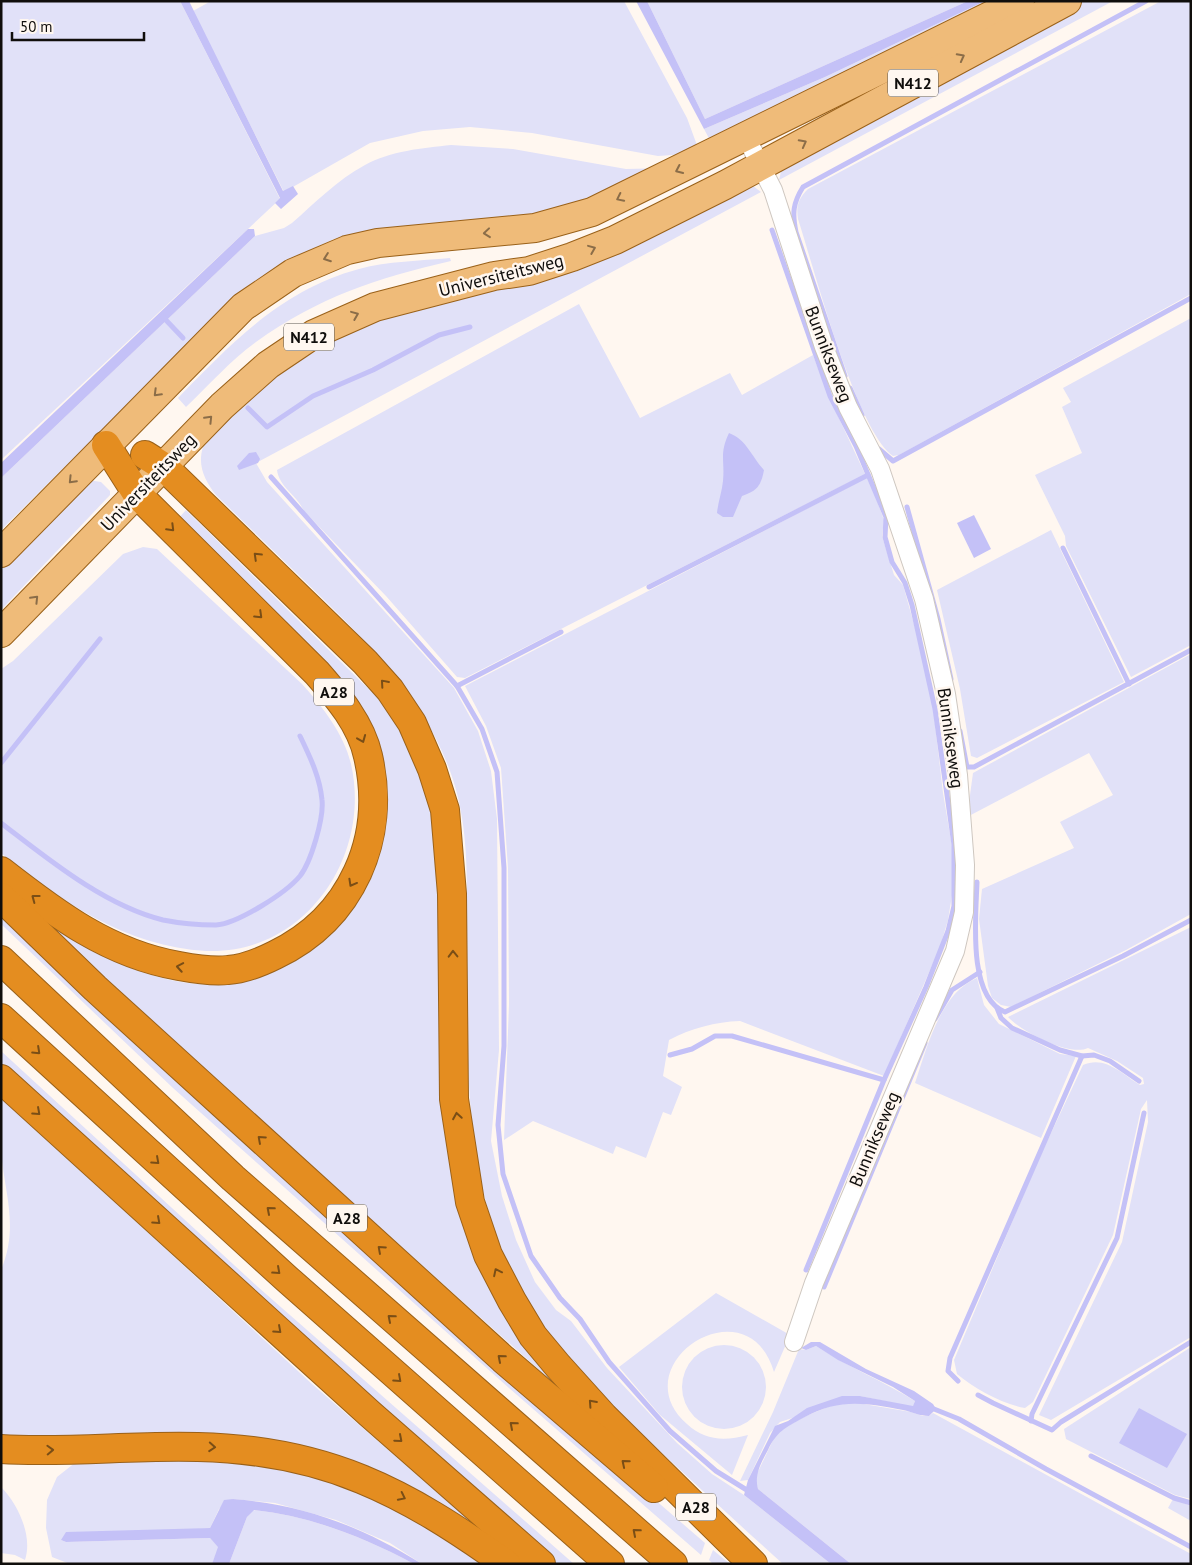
<svg xmlns="http://www.w3.org/2000/svg" width="1192" height="1565" viewBox="0 0 1192 1565" font-family="'PT Sans',sans-serif">
<style>
.green{fill:#e1e1f8}
.water{fill:#c4c1f7}
.lines{fill:none;stroke-linecap:round;stroke-linejoin:round}
.stream{stroke:#c4c1f7;stroke-width:5}
.street-casing{stroke:#cec7c0;stroke-width:20}
.primary-casing{stroke:#9a6119;stroke-width:30}
.highway-casing{stroke:#9a6119;stroke-width:30}
.street{stroke:#fff;stroke-width:18}
.primary{stroke:#efbb79;stroke-width:28}
.highway{stroke:#e48d20;stroke-width:28}
.oneway{stroke:#8b6d48}
.oneway2{stroke:#7a4e16}
.labels{text-anchor:middle;dominant-baseline:central;stroke-width:5;stroke-linejoin:round;paint-order:stroke}
.shield{fill:#fff7f0;stroke:#585450;stroke-width:1}
.shield-label{font-size:16px;font-weight:bold;fill:#100e0c}
.street-label{font-size:18px;fill:#100e0c;stroke:#fff7f0}
</style>
<rect width="100%" height="100%" fill="#fff7f0"/>
<g class="green">
<path d="M1 1H180L280 199 1 460Z"/>
<path d="M211 1H624L687 118 698 148 686 154 658 156 532 133 470 127 423 131 370 143 284 192 193 11Z"/>
<path d="M647 1H968L705 119Z"/>
<path d="M985 1H1010L712 144 704 129 825 77Z"/>
<path d="M1078 1H1113L779 180 783 163Z"/>
<path d="M1161 1H1191V294L899 455 893 456C856 430 814 268 798 219 796 206 798 199 808 189Z"/>
<path d="M451 145 513 149 626 169 666 168 549 214 387 230 334 239 286 261 240 293 1 530V478L255 236 284 228 292 223C315 203 337 180 365 165 390 151 423 148 451 145Z"/>
<path d="M739 184 753 186 761 192 256 463 267 482 454 688 478 731 491 771 497 819 499 1050 491 1141 502 1196 516 1240 535 1282 556 1310 571 1321 607 1368 677 1443 712 1474 744 1495 831 1564H783C743 1528 704 1492 665 1456 607 1403 547 1346 513 1276 460 1168 468 1046 467 930 467 877 469 822 450 771 424 699 371 646 318 594 284 561 250 528 216 495 205 481 197 466 203 447 206 439 219 429 225 422 300 341 405 309 505 272 583 243 661 214 739 184Z"/>
<path d="M450 258 451 261C377 278 319 297 256 342 230 361 209 385 186 407L178 398C232 343 281 290 359 269 388 261 420 261 450 258Z"/>
<path d="M579 304 640 418 730 373 742 395 813 355 829 397 865 474 465 678 457 677 386 596 304 511C297 495 279 487 277 470Z"/>
<path d="M1191 318V645L1131 677 1066 546 1065 536 1035 475 1082 453 1062 407 1071 402 1063 388Z"/>
<path d="M868 477 884 520 882 536 894 575 903 585 919 642 933 707 943 793 952 846 954 883 948 920 940 947 884 1076 740 1021C715 1022 692 1028 669 1040L663 1076 682 1087 671 1115 663 1112 646 1158 616 1146 613 1154 533 1121 504 1140 509 1004 508 868 501 768 486 726 465 686Z"/>
<path d="M88 480 101 482 110 491V495L1 610V568L78 486Z"/>
<path d="M186 510 391 711 433 796 460 1195 575 1402 349 1200 18 898C68 937 117 971 181 982 255 995 332 954 367 887 389 845 391 794 379 748L177 520Z"/>
<path d="M1051 530 1124 682 977 758 971 756 960 689 937 590Z"/>
<path d="M143 547 157 549 302 684C322 706 344 734 351 764 372 856 305 955 206 951 128 947 59 901 1 853V669L13 661 123 554Z"/>
<path d="M1191 654V914L1126 950 1011 1007 1001 1005 992 998 988 986 979 919 982 889 1074 848 1060 822 1113 795 1089 753 967 817 973 773Z"/>
<path d="M1 909 646 1492 705 1543 701 1555 509 1388 173 1088 1 924Z"/>
<path d="M1191 927V1337L1051 1420 1039 1415 1122 1242 1148 1122 1147 1100 1141 1109 1113 1235 1033 1402 1025 1408C1002 1404 975 1389 957 1374L954 1360 1037 1163 1083 1065C1105 1055 1122 1074 1140 1085L1144 1084 1143 1078 1117 1061 1088 1048C1069 1057 1021 1031 1008 1017Z"/>
<path d="M977 978 984 1005 999 1024 1060 1054 1076 1056 1041 1138 915 1083C927 1048 940 993 977 978Z"/>
<path d="M1 1051 258 1287 574 1564H554L1 1066Z"/>
<path d="M1 1097 312 1384 491 1539 367 1469 1 1439V1270C19 1227 5 1195 1 1152 0 1134 1 1115 1 1097Z"/>
<path d="M716 1293 790 1335 774 1372C747 1281 620 1365 687 1424 705 1441 725 1441 748 1435L732 1475 660 1415 619 1367Z"/>
<circle cx="724" cy="1387" r="42"/>
<path d="M816 1346C848 1367 883 1381 915 1401L913 1407 860 1396 780 1422 770 1433 748 1480 740 1481 773 1412 799 1349 806 1350Z"/>
<path d="M1191 1347V1499L1175 1495 1066 1439 1064 1429Z"/>
<path d="M852 1402 911 1412 923 1416H929L933 1413 1191 1554V1564H851L758 1489 755 1478 775 1436 782 1429 808 1415 833 1405Z"/>
<path d="M194 1460C226 1461 259 1462 290 1469 359 1485 424 1520 480 1564H422L390 1543 336 1520 275 1503 233 1499 219 1509 210 1528 61 1540 66 1542 210 1538 219 1547 212 1564H70L52 1557 46 1528 47 1500 57 1477 76 1462Z"/>
<path d="M1 1487C18 1504 33 1536 25 1560L15 1555 1 1553Z"/>
<path d="M1173 1499 1191 1506V1521L1168 1508Z"/>
<path d="M253 1510C310 1516 364 1537 414 1564H229L247 1517Z"/>
<path d="M713 1550 730 1564H713L709 1560Z"/>
</g>
<g class="water">
<path d="M180 1H189L283 191 293 186 298 194 281 209 275 203 280 198Z"/>
<path d="M636 1H647L705 119 968 1H985L825 77 704 129Z"/>
<path d="M248 229H254L255 236 1 478V463Z"/>
<path d="M729 433C747 440 751 456 764 470 761 486 757 491 742 496L733 517H723L717 513C718 502 722 492 723 481 725 460 719 454 729 433Z"/>
<path d="M256 452 260 459 258 463 239 470 237 466 249 453Z"/>
<path d="M974 515 991 549 974 558 957 523Z"/>
<path d="M811 1342H820L866 1369 914 1391 933 1404 936 1409 929 1416C920 1416 912 1412 903 1410 864 1403 840 1398 803 1418 785 1428 777 1431 768 1450 761 1463 754 1475 758 1489L851 1564H831L744 1495 748 1480 775 1426 788 1421 807 1408 842 1396H860L913 1406 915 1401 893 1387 838 1360 816 1346 806 1350 801 1348Z"/>
<path d="M1139 1408 1187 1434 1167 1468 1119 1443Z"/>
<path d="M233 1499C305 1505 361 1526 422 1564H414C364 1537 310 1516 254 1510L247 1517 229 1564H212L218 1547 210 1538 66 1542 61 1540 66 1532 210 1528 224 1500Z"/>
</g>
<g class="lines">
<g class="stream">
<path d="M772 230 830 396 856 446 886 517 885 537 892 562 905 583 912 605 935 709 954 845V906L948 931 926 987 884 1080"/>
<path d="M163 317 183 338"/>
<path d="M845 376 796 232C792 213 793 203 803 187L1146 1"/>
<path d="M850 388 862 415"/>
<path d="M248 408 267 427 313 396 373 370 439 335 470 327"/>
<path d="M879 449 893 461 1191 298"/>
<path d="M271 477 457 686 482 729 497 772 504 868V1046L498 1125 503 1174 531 1256 560 1298 580 1319 609 1362 670 1431 716 1471 750 1492"/>
<path d="M907 507 938 619 951 679"/>
<path d="M1063 548 1129 684"/>
<path d="M649 587 868 475"/>
<path d="M457 686 561 632"/>
<path d="M960 731 967 767H974L1191 650"/>
<path d="M1 763 100 639"/>
<path d="M1 823C48 859 105 906 163 920 178 923 200 925 216 925 237 924 286 893 300 876 311 862 324 818 322 800 320 777 310 757 300 736"/>
<path d="M977 882C976 916 967 997 1005 1012L1123 956 1191 920"/>
<path d="M997 1008 1001 1018 1012 1028 1060 1050 1082 1056 1094 1055 1110 1061 1139 1081"/>
<path d="M935 1019 952 990 980 972"/>
<path d="M670 1055 692 1049 715 1036H732L884 1080 806 1270"/>
<path d="M824 1287 925 1043"/>
<path d="M958 1381 948 1371 950 1358 1082 1056"/>
<path d="M978 1395 993 1403 1052 1430 1061 1422 1191 1342"/>
<path d="M929 1407 959 1419 1046 1469 1191 1547"/>
<path d="M1031 1421 1032 1414 1117 1238 1144 1113"/>
<path d="M1091 1456 1174 1498 1191 1503"/>
</g>
<defs>
<path id="street" d="M746 137 773 190 824 347 848 407 880 469 924 599 946 694 958 775 965 865 964 912 955 951 814 1283 794 1342"/>
<g id="primary">
<path d="M1 553 243 307 293 273 347 250 378 243 535 228 592 212 1020 1"/>
<path d="M1 633 222 406 268 365 314 334 375 307 494 276 529 271 572 257 615 240 725 185 1067 1"/>
</g>
<g id="highway">
<path d="M145 455 164 467 365 662 390 690 412 723 432 769 445 810 452 894 454 1099 470 1202 488 1255 512 1301 533 1336 558 1366 604 1417 753 1564"/>
<path d="M1 871C56 914 109 954 179 966 195 969 213 972 228 970 244 969 261 962 275 955 352 918 387 838 368 756 361 724 338 697 317 673L137 494 106 445"/>
<path d="M1 897 95 988 503 1359 654 1488"/>
<path d="M1 960 233 1178 673 1564"/>
<path d="M1 1018 287 1279 610 1564"/>
<path d="M1 1079 370 1414 541 1564"/>
<path d="M1 1449C67 1453 132 1445 198 1447 326 1450 404 1491 506 1564"/>
</g>
</defs>
<use href="#street" class="street-casing"/>
<use href="#primary" class="primary-casing"/>
<use href="#highway" class="highway-casing"/>
<use href="#street" class="street"/>
<use href="#primary" class="primary"/>
<use href="#highway" class="highway"/>
</g>
<defs><path id="oneway-chevron" d="M-2-3.5L2.5 0L-2 3.5" fill="none" stroke-width="1.6" stroke-linecap="round" stroke-linejoin="round" transform="scale(1.25)"/></defs>
<g class="oneway">
<use href="#oneway-chevron" transform="translate(961 57) rotate(-28)"/>
<use href="#oneway-chevron" transform="translate(803 143) rotate(-28)"/>
<use href="#oneway-chevron" transform="translate(679 170) rotate(155)"/>
<use href="#oneway-chevron" transform="translate(620 198) rotate(154)"/>
<use href="#oneway-chevron" transform="translate(487 233) rotate(174)"/>
<use href="#oneway-chevron" transform="translate(592 249) rotate(-22)"/>
<use href="#oneway-chevron" transform="translate(327 258) rotate(160)"/>
<use href="#oneway-chevron" transform="translate(355 315) rotate(-22)"/>
<use href="#oneway-chevron" transform="translate(157 393) rotate(135)"/>
<use href="#oneway-chevron" transform="translate(209 419) rotate(-46)"/>
<use href="#oneway-chevron" transform="translate(72 480) rotate(134)"/>
<use href="#oneway-chevron" transform="translate(35 599) rotate(-46)"/>
</g>
<g class="oneway2">
<use href="#oneway-chevron" transform="translate(171 528) rotate(45)"/>
<use href="#oneway-chevron" transform="translate(257 556) rotate(-136)"/>
<use href="#oneway-chevron" transform="translate(259 615) rotate(44)"/>
<use href="#oneway-chevron" transform="translate(384 683) rotate(-131)"/>
<use href="#oneway-chevron" transform="translate(362 739) rotate(68)"/>
<use href="#oneway-chevron" transform="translate(352 883) rotate(119)"/>
<use href="#oneway-chevron" transform="translate(35 898) rotate(-143)"/>
<use href="#oneway-chevron" transform="translate(453 954) rotate(-91)"/>
<use href="#oneway-chevron" transform="translate(180 967) rotate(-170)"/>
<use href="#oneway-chevron" transform="translate(37 1051) rotate(43)"/>
<use href="#oneway-chevron" transform="translate(37 1112) rotate(42)"/>
<use href="#oneway-chevron" transform="translate(457 1116) rotate(-99)"/>
<use href="#oneway-chevron" transform="translate(261 1139) rotate(-138)"/>
<use href="#oneway-chevron" transform="translate(156 1161) rotate(42)"/>
<use href="#oneway-chevron" transform="translate(270 1210) rotate(-139)"/>
<use href="#oneway-chevron" transform="translate(157 1221) rotate(42)"/>
<use href="#oneway-chevron" transform="translate(381 1249) rotate(-138)"/>
<use href="#oneway-chevron" transform="translate(277 1271) rotate(42)"/>
<use href="#oneway-chevron" transform="translate(497 1272) rotate(-116)"/>
<use href="#oneway-chevron" transform="translate(391 1318) rotate(-139)"/>
<use href="#oneway-chevron" transform="translate(278 1330) rotate(42)"/>
<use href="#oneway-chevron" transform="translate(501 1358) rotate(-139)"/>
<use href="#oneway-chevron" transform="translate(398 1379) rotate(42)"/>
<use href="#oneway-chevron" transform="translate(592 1403) rotate(-132)"/>
<use href="#oneway-chevron" transform="translate(513 1425) rotate(-139)"/>
<use href="#oneway-chevron" transform="translate(399 1439) rotate(41)"/>
<use href="#oneway-chevron" transform="translate(212 1447) rotate(4)"/>
<use href="#oneway-chevron" transform="translate(50 1450) rotate(-2)"/>
<use href="#oneway-chevron" transform="translate(625 1463) rotate(-140)"/>
<use href="#oneway-chevron" transform="translate(402 1497) rotate(26)"/>
<use href="#oneway-chevron" transform="translate(636 1532) rotate(-139)"/>
</g>
<g class="labels">
<g class="shield">
<rect x="888" y="69.5" width="50" height="27" rx="4"/>
<rect x="284" y="323.5" width="50" height="27" rx="4"/>
<rect x="314" y="678.5" width="40" height="27" rx="4"/>
<rect x="327" y="1204.5" width="40" height="27" rx="4"/>
<rect x="676" y="1493.5" width="40" height="27" rx="4"/>
</g>
<g class="shield-label">
<text x="913" y="83">N412</text>
<text x="309" y="337">N412</text>
<text x="334" y="692">A28</text>
<text x="347" y="1218">A28</text>
<text x="696" y="1507">A28</text>
</g>
<g class="street-label">
<text transform="translate(501 275) rotate(-14)">Universiteitsweg</text>
<text transform="translate(829 354) rotate(69)">Bunnikseweg</text>
<text transform="translate(148 482) rotate(-46)">Universiteitsweg</text>
<text transform="translate(951 738) rotate(82)">Bunnikseweg</text>
<text transform="translate(874 1139) rotate(-67)">Bunnikseweg</text>
</g>
</g>
<rect width="1192" height="1565" fill="none" stroke="#100e0c" stroke-width="5"/>
<path d="M12 32v8h132v-8" fill="none" stroke="#100e0c" stroke-width="2.5"/>
<text x="20" y="32" font-size="15" fill="#100e0c" stroke="#fff7f0" stroke-width="4" paint-order="stroke">50 m</text>
</svg>
